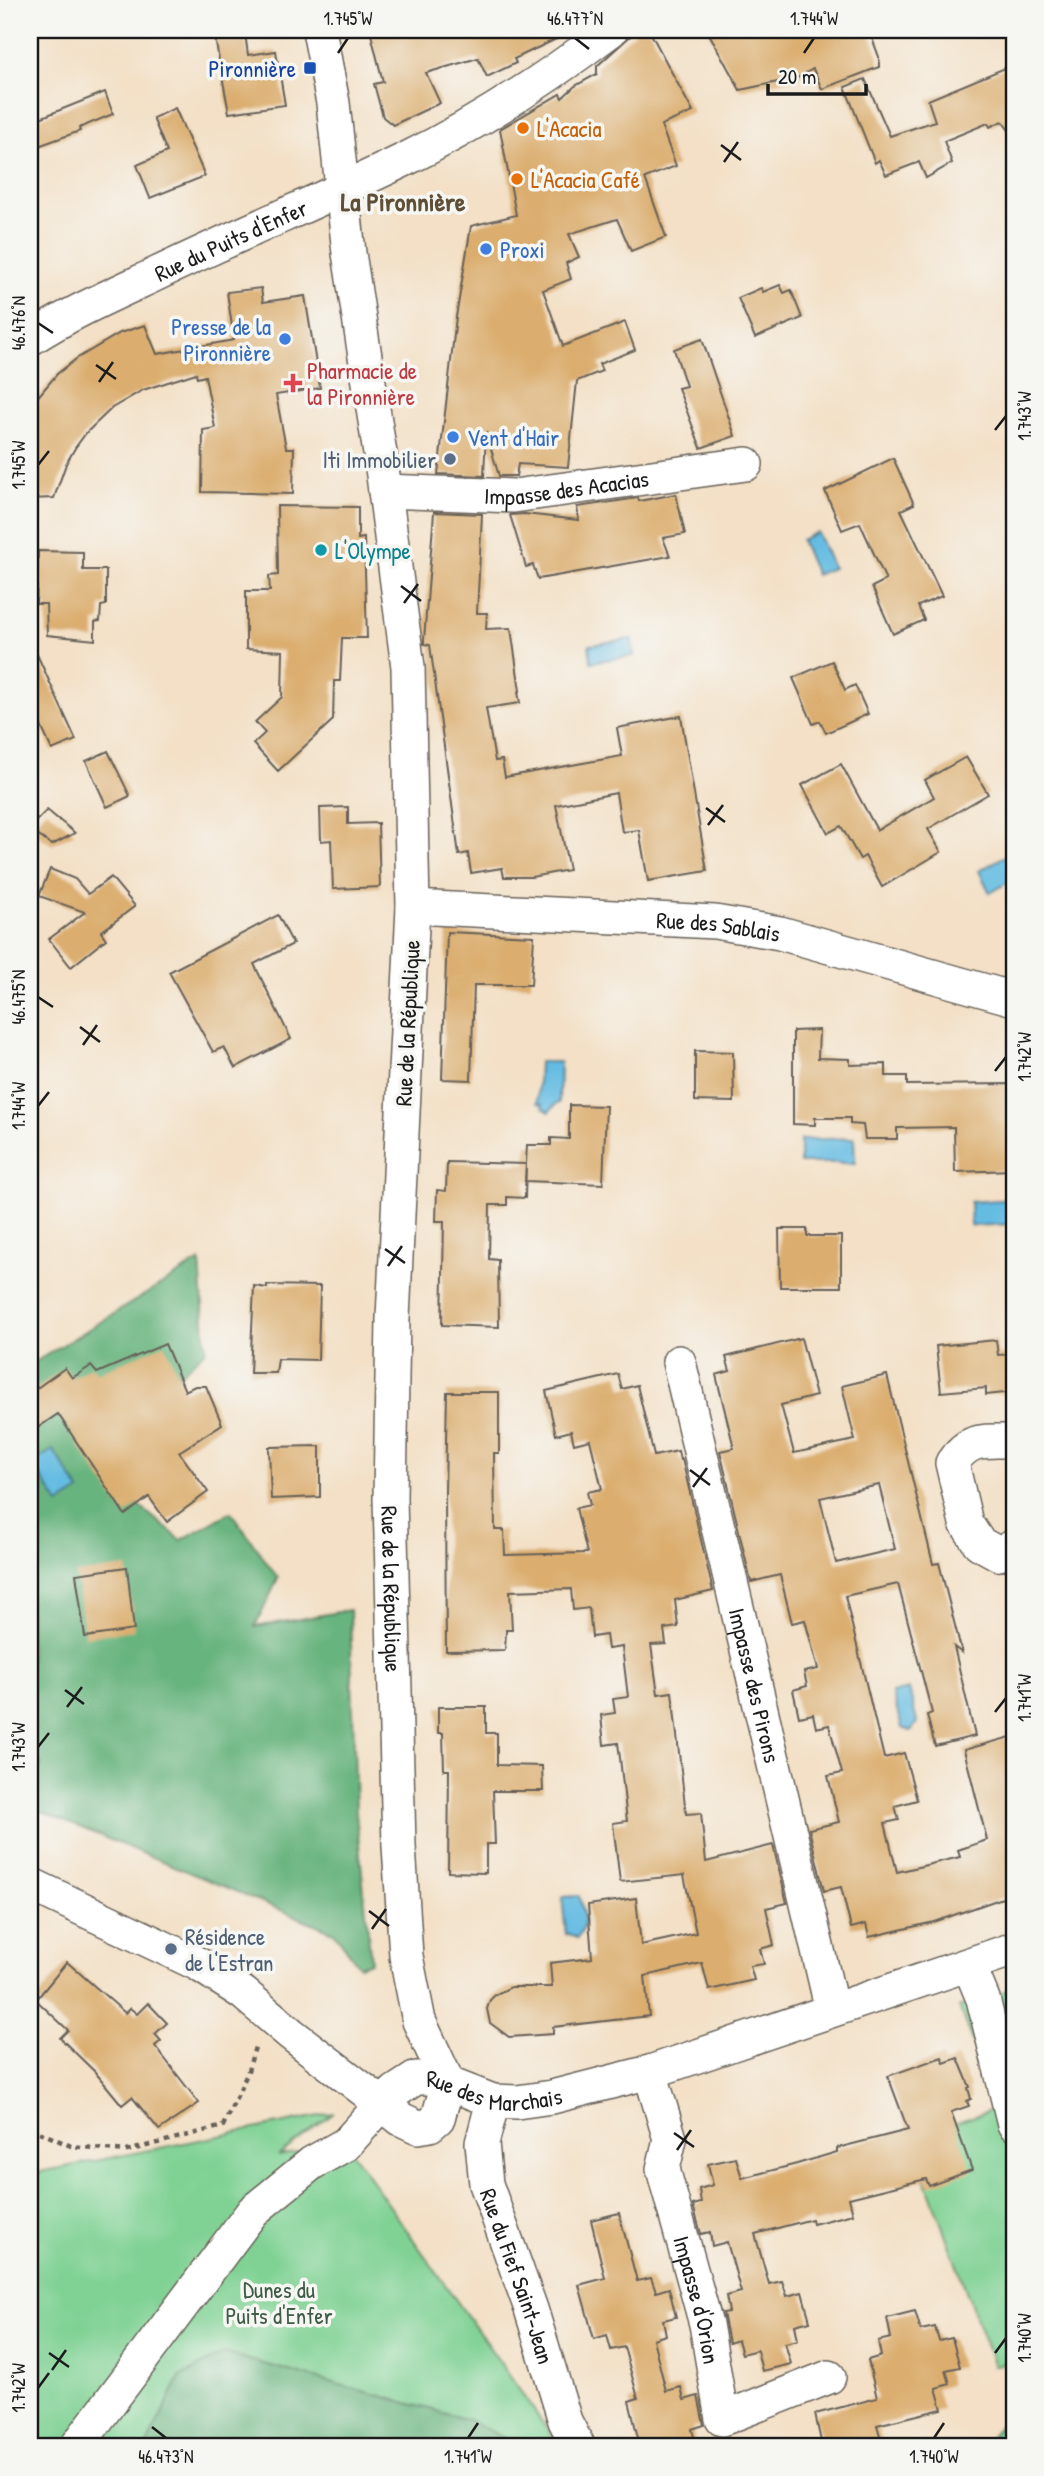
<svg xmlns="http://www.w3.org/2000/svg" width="1044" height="2476" viewBox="0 0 1044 2476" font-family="'Patrick Hand',sans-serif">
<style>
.green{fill:#80d294;stroke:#4e7758;stroke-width:2}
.forest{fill:#68b47e;stroke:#42684d;stroke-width:2}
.water{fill:#65bce2;stroke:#406c7f;stroke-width:2}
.building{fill:#dbae6f;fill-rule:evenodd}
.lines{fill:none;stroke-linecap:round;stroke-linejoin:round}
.minor-casing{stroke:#676158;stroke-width:36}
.path{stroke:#676158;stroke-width:4.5;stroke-dasharray:5 5;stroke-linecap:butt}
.minor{stroke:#fff;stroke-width:33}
.ticks{fill:none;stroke:#1c1c1c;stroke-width:2.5}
.transit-dot{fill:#1a4fb4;stroke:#f6f6f2;stroke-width:2.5}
.food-dot{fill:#e8710a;stroke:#f6f6f2;stroke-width:2.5}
.shop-dot{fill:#3f7fe0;stroke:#f6f6f2;stroke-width:2.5}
.health-dot{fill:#e0444e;stroke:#f6f6f2;stroke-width:2.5}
.service-dot{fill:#5c6f8a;stroke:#f6f6f2;stroke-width:2.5}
.culture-dot{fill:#0f9aa8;stroke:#f6f6f2;stroke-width:2.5}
.labels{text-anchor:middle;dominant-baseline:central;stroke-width:7;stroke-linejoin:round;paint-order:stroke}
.transit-label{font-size:23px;fill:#164399;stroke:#f6f6f2;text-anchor:end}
.food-label{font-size:23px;fill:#c56008;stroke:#f6f6f2;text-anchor:start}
.street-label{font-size:23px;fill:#1c1c1c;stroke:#f6f6f2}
.shop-label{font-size:23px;fill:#366cbe;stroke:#f6f6f2;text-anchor:start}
.health-label{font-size:23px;fill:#be3a42;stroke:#f6f6f2;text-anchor:start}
.service-label{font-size:23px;fill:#4e5e75;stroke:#f6f6f2;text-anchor:end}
.culture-label{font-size:23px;fill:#0d838f;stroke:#f6f6f2;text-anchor:start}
.park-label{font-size:23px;fill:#3f5c46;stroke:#f6f6f2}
.quarter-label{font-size:26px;font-weight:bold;fill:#5f4f39;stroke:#f6f6f2}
.neatline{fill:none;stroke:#1c1c1c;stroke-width:2.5}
.ticks-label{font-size:18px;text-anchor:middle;fill:#1c1c1c}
</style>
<rect width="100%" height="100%" fill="#f6f6f2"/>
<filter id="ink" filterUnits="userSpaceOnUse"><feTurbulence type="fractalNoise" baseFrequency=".0143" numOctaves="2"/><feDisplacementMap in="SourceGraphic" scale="14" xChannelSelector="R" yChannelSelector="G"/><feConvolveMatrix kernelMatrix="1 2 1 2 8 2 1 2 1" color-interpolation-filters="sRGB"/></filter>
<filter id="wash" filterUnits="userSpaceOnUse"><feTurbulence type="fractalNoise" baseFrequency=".00686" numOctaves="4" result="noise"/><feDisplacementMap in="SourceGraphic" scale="28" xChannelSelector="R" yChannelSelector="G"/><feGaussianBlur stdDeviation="1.57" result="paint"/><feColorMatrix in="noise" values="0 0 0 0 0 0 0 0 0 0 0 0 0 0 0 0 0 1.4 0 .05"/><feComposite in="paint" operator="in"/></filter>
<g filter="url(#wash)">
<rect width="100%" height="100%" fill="#f3e0c6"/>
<g class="green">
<path d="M1014 1988V2360L994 2366 910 2139 997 2108 959 2007Z"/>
<path d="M334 2113 278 2156 346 2144 559 2446H30V2174Z"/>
<path d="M1014 2408V2446H984Z"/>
</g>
<g class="forest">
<path d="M200 1261 206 1350 158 1395 137 1504 181 1540 231 1512 278 1578 255 1627 350 1610 356 1813 371 1962 359 1966 334 1932 30 1807V1784L42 1764 30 1758V1365Z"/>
<path d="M224 2353 469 2420 519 2446H146L180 2377Z"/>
</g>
<g class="water">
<path d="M817 532 833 568 816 575 801 540Z"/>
<path d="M632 639 634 656 591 662 589 645Z"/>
<path d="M1014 851V879L990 893 979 871Z"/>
<path d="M539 1062H560L559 1103 556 1104 549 1112 543 1108 542 1104 537 1103Z"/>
<path d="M854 1138 855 1163H800V1140Z"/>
<path d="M1014 1199V1224L971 1226 970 1202Z"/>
<path d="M53 1450 80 1491 59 1504 32 1463Z"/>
<path d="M909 1689 917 1722 911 1731 902 1728 892 1693Z"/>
<path d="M579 1896C584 1911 588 1925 577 1938L566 1934 562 1897Z"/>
</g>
<g id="blocks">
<g class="building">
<path d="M370 30H575L514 59 516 63 487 77 478 58 426 73 440 103 393 125 383 117 374 84 383 82Z"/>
<path d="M637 30H649L693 112 661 125 676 166 645 178 666 237 631 251 617 219 569 234 579 257 566 263 571 279 543 290 563 346 625 322 635 350 599 364 602 371 577 381 568 467 518 464 516 476H499L486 432 484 476 438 474 456 317 471 226 516 215 500 129 560 94 562 98 575 86 597 74V66Z"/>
<path d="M707 30H869L879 57V67L822 89 813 69 797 78 740 90Z"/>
<path d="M245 33 248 55 276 51 285 105 229 113 215 38Z"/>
<path d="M1005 68 1014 87V137L1002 121 990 127 988 123 944 141 952 163 926 178 919 162 886 175 879 160 875 163 845 87 865 79 890 136 935 121 928 100Z"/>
<path d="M105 92 113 114 79 128 80 131 30 149V122Z"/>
<path d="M175 108 205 176 150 198 137 165 167 152 153 118Z"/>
<path d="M780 285 784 293 791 290 802 318 755 338 738 298 761 288 763 292Z"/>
<path d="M261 288 263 302 305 296 320 388 276 395 286 448H294L293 494 202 492 203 430 215 428 205 376 197 378 196 373 143 390 112 408 86 433 75 448 66 464 54 498 30 499V406L57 374 76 359 120 333 145 325 157 354 234 340 227 292Z"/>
<path d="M702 339 735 436 701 448 678 388 686 386 674 349Z"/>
<path d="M893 458 914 504 901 510 942 596 918 606 924 620 893 634 872 587 886 580 860 523 842 530 825 491Z"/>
<path d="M676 494 685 534 663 538 670 556 538 579 533 565 526 567 510 515 525 514 579 520 577 507 638 498 639 501Z"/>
<path d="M277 506 358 507V539L364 538 367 638H342L340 681H334L333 720 278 771 253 744 265 733 255 722 282 697 283 651 246 649V591H270L269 576 278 575Z"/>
<path d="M434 512 482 514 477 613H487L486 629 511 628 520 691 518 692 520 703 486 708 495 761 502 760 505 777 622 756 617 728 681 716 707 871 648 881 639 830 622 832 616 793 556 805 569 870 531 877H504L502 868 471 873 468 853 459 855 430 645 424 644V640Z"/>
<path d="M38 551 83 552V570H106V605L101 606 100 621 95 622V640L47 635 46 604H36Z"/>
<path d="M30 639 76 740 52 750 30 702Z"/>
<path d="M832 661 845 690 855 685 868 714 826 733 820 721 813 724 793 678Z"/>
<path d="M108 751 130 796 107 807 86 761Z"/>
<path d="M966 757 988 794 928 829 941 852 882 887 865 856 860 859 841 826 828 833 802 785 841 764 877 830 934 797 925 780Z"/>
<path d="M348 807V824L378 823 380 887 333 889 331 840 321 841 320 808Z"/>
<path d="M47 810 75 833 52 845 30 830V827Z"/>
<path d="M50 869 75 879 88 894 111 877 135 906 101 932 106 939 71 967 49 939 85 912 39 896Z"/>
<path d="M278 915 293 944 254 964 291 1039 235 1068 224 1047 213 1052 169 972Z"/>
<path d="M447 932 534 936 531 985H474L471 1080 442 1079Z"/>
<path d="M819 1030 818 1058 850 1059V1065L886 1064V1076H907V1085L1014 1084V1170L955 1172 954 1127 897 1128V1139H865L863 1125 850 1124V1118H815V1125L793 1124V1031Z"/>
<path d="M695 1051 733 1052 734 1102 695 1101Z"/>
<path d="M569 1105 606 1106 603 1184 525 1181 527 1145H551V1138L569 1139Z"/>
<path d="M447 1162 526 1164 525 1198 507 1197V1205H490L489 1259 498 1260 499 1327 442 1325 444 1221H436L437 1190 446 1191Z"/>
<path d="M779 1229H807V1236H841V1287H780Z"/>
<path d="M267 1285 320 1286 318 1360 278 1359 276 1373H250L254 1286 267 1288Z"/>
<path d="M801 1338 816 1396 781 1405 794 1453 855 1440 842 1386 887 1375 933 1564 939 1563 962 1653 954 1647 975 1736 935 1746 927 1715 932 1713 898 1584 845 1596 884 1758 904 1753 917 1800 895 1806 899 1820 885 1823 897 1872 960 1857 958 1850 987 1840 964 1750 1014 1736V1894L934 1922 869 1937 866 1924 851 1928 841 1887 824 1891 809 1829 839 1822 828 1776 842 1773 829 1725 816 1728 813 1714 799 1717 793 1690 807 1686 804 1672 818 1669 805 1620 792 1623 780 1575 751 1582 720 1451 734 1448 716 1375 730 1371 726 1357ZM879 1485 895 1549 836 1563 820 1498Z"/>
<path d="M996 1340 998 1355 1014 1354V1392L986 1395V1388L941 1392 936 1346Z"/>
<path d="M165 1344 185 1391 195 1386H206L222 1424 179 1452 208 1492 167 1522 149 1497 125 1515 58 1414 30 1433V1393L65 1368 72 1378 91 1366 97 1373Z"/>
<path d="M618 1374 622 1389 637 1385 654 1456 678 1451 680 1460 682 1459 713 1591 675 1600 678 1627 664 1629 666 1644 651 1645 658 1694 672 1692 686 1814 701 1813 706 1862 773 1845 787 1903 766 1908 774 1945 760 1949 764 1964 750 1966 754 1980 709 1990 702 1963 645 1976 649 2016 553 2027V2034L509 2037 490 2023 487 2009 490 2000 496 1994 511 1987H552L550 1963 592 1958 588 1905 636 1898 641 1945 696 1933 684 1875 620 1882 613 1823 627 1821 620 1758 618 1743 604 1745 601 1715 615 1713 613 1699 628 1697 622 1647 608 1649 606 1635 592 1637 589 1608 573 1610 571 1589 510 1591 512 1630H506L505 1650 446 1651 445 1492 447 1392H499V1453H494L495 1530H504L505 1555 587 1553 576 1508 590 1505 587 1492 602 1489 590 1440 574 1444 571 1431 556 1435 546 1391Z"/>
<path d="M320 1446V1497L271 1499 269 1447Z"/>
<path d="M127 1567 134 1630 85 1637 76 1574Z"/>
<path d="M438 1707H486V1733H497V1765L542 1766 543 1791H493L495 1844H486V1873L448 1872 449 1770H444L443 1733H438Z"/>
<path d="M67 1962 125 2013 130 2008 137 2014 148 2003 167 2023 155 2034 161 2041 155 2046 199 2103 159 2130 132 2097 122 2105 95 2072 60 2038 68 2030 36 2000Z"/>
<path d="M942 2057 944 2063 958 2058 970 2087 968 2088 971 2099 967 2101 969 2106 951 2112 972 2170 929 2186 926 2179 849 2198 853 2214 813 2224 812 2219 755 2234 769 2284 782 2281 787 2296 802 2292 810 2321 795 2325 798 2340 785 2343 791 2364 762 2371 757 2350 742 2354 738 2340 729 2343 723 2313 729 2312 726 2296 741 2292 727 2242 712 2246 710 2232 701 2234 693 2205 701 2203 699 2189 713 2185 708 2164 736 2158 742 2178 797 2164 837 2152V2148L908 2130 888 2076Z"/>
<path d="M619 2213 637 2281 651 2278 656 2292 669 2288 676 2317 663 2320 666 2335 653 2339 666 2391 681 2387 684 2400 698 2396 704 2425 692 2429 695 2441 675 2446H640L629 2401 638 2398 624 2347 611 2350 607 2335 594 2339 579 2285 605 2278 591 2220Z"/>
<path d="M915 2311 921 2330 935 2327 939 2341 952 2338 960 2367 946 2370 950 2384 936 2388 942 2409 877 2425 883 2446H822L815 2414 877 2398 868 2360 881 2356 878 2341 891 2338 887 2318Z"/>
</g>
</g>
</g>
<g filter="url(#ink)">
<use href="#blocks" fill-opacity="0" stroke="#676158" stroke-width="2"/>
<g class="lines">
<defs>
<g id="minor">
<path id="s1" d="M319 30 333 103 349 253 381 460 408 667 413 907 393 1318 390 1498 399 1846 406 1956 419 2021 448 2083"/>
<path id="s2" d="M30 339C67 315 107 297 148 278 232 237 319 201 404 160 478 124 546 79 611 30"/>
<path id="s3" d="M385 491 514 496 746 464"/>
<path id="s4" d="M413 907 715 922 780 933 1014 999"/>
<path id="s5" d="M679 1362 832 2010"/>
<path d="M1014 1441C985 1442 970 1436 952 1463L966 1523 979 1543 999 1554 1014 1546"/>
<path d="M30 1884 198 1964 243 1993 291 2034 382 2104 401 2119 418 2127 430 2125 438 2118 448 2083"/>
<path d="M969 1965 983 1999 1014 2124"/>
<path id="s6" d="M650 2072 670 2139 663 2169 706 2324 722 2419 829 2377"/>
<path id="s7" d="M493 2101 482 2143 486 2184 531 2309 565 2421 578 2446"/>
<path id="s8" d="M77 2446 253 2211 312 2163 346 2144 382 2104 396 2091 416 2078H434L493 2101 517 2102 552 2097 650 2072 1014 1949"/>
</g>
</defs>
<use href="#minor" class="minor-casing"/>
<path class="path" d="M30 2128 71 2146 127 2151 223 2126 247 2074 255 2047"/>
<use href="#minor" class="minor"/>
</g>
</g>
<path class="ticks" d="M575 38 589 49M338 53 348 38M804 53 814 38M721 145 741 160M724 162 738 142M38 323 53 333M96 365 116 379M99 382 113 362M995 430 1006 416M38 465 49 451M401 586 421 601M404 603 418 584M706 808 725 822M708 825 723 805M38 997 53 1007M80 1027 100 1042M83 1045 97 1025M995 1071 1006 1057M38 1106 49 1092M385 1249 405 1263M388 1266 402 1246M690 1470 710 1485M693 1487 707 1468M65 1690 84 1704M67 1707 82 1687M995 1712 1006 1698M38 1747 49 1733M369 1911 389 1926M372 1929 386 1909M674 2133 694 2147M677 2150 691 2130M49 2353 69 2367M995 2353 1006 2338M52 2370 66 2350M38 2388 49 2373M152 2427 166 2438M468 2438 478 2423M934 2438 944 2423"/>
<rect class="transit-dot" x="303" y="61" width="14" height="14" rx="3.5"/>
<g class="food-dot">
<circle cx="523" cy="128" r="7"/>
<circle cx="517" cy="179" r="7"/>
</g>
<g class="shop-dot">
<circle cx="486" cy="249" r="7"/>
<circle cx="285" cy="339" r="7"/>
<circle cx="453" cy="437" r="7"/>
</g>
<path class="health-dot" d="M289.5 372.5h7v7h7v7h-7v7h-7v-7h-7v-7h7z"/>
<g class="service-dot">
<circle cx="450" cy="459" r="7"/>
<circle cx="171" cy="1949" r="7"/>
</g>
<circle class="culture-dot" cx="321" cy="550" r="7"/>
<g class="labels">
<g class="transit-label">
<text x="296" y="68">Pironnière</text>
</g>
<g class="food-label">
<text x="537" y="128">L'Acacia</text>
<text x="531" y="179">L'Acacia Café</text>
</g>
<g class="street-label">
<text stroke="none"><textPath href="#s2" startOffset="224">Rue du Puits d'Enfer</textPath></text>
<text stroke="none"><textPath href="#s3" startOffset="182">Impasse des Acacias</textPath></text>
<text stroke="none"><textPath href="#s4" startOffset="306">Rue des Sablais</textPath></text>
<text transform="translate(407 1023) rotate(-87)">Rue de la République</text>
<text stroke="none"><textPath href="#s1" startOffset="1566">Rue de la République</textPath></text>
<text stroke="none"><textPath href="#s5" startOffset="332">Impasse des Pirons</textPath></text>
<text stroke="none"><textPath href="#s8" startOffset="586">Rue des Marchais</textPath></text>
<text stroke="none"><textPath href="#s7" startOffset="182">Rue du Fief Saint-Jean</textPath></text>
<text stroke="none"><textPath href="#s6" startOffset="236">Impasse d'Orion</textPath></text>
</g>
<g class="shop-label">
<text x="500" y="249">Proxi</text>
<text x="271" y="326" text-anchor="end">Presse de la<tspan x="271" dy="26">Pironnière</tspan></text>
<text x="467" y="437">Vent d'Hair</text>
</g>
<g class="health-label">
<text x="307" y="370">Pharmacie de<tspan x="307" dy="26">la Pironnière</tspan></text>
</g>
<g class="service-label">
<text x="436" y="459">Iti Immobilier</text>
<text x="185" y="1936" text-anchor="start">Résidence<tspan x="185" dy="26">de l'Estran</tspan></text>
</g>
<g class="culture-label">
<text x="335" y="550">L'Olympe</text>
</g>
<g class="park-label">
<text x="279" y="2289">Dunes du<tspan x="279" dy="26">Puits d'Enfer</tspan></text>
</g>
<g class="quarter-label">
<text x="403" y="201">La Pironnière</text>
</g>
</g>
<rect width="1044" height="2476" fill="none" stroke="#f6f6f2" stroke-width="77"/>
<path d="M768 84v10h98v-10" fill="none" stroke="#1c1c1c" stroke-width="3.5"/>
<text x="778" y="84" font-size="21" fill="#1c1c1c" stroke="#f6f6f2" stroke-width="5" paint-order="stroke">20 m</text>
<rect x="38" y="38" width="968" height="2400" class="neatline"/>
<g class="ticks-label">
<text x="348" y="25">1.745°W</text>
<text x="575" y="25">46.477°N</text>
<text x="814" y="25">1.744°W</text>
<text transform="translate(19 323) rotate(-90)" y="6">46.476°N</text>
<text transform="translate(1025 416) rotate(-90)" y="6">1.743°W</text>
<text transform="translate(19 465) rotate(-90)" y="6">1.745°W</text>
<text transform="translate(19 997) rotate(-90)" y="6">46.475°N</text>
<text transform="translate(1025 1057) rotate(-90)" y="6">1.742°W</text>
<text transform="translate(19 1106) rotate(-90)" y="6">1.744°W</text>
<text transform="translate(1025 1698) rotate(-90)" y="6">1.741°W</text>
<text transform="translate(19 1747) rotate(-90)" y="6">1.743°W</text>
<text transform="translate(1025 2338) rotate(-90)" y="6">1.740°W</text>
<text transform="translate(19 2388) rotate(-90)" y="6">1.742°W</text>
<text x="166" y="2463">46.473°N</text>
<text x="468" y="2463">1.741°W</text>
<text x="934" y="2463">1.740°W</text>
</g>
</svg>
